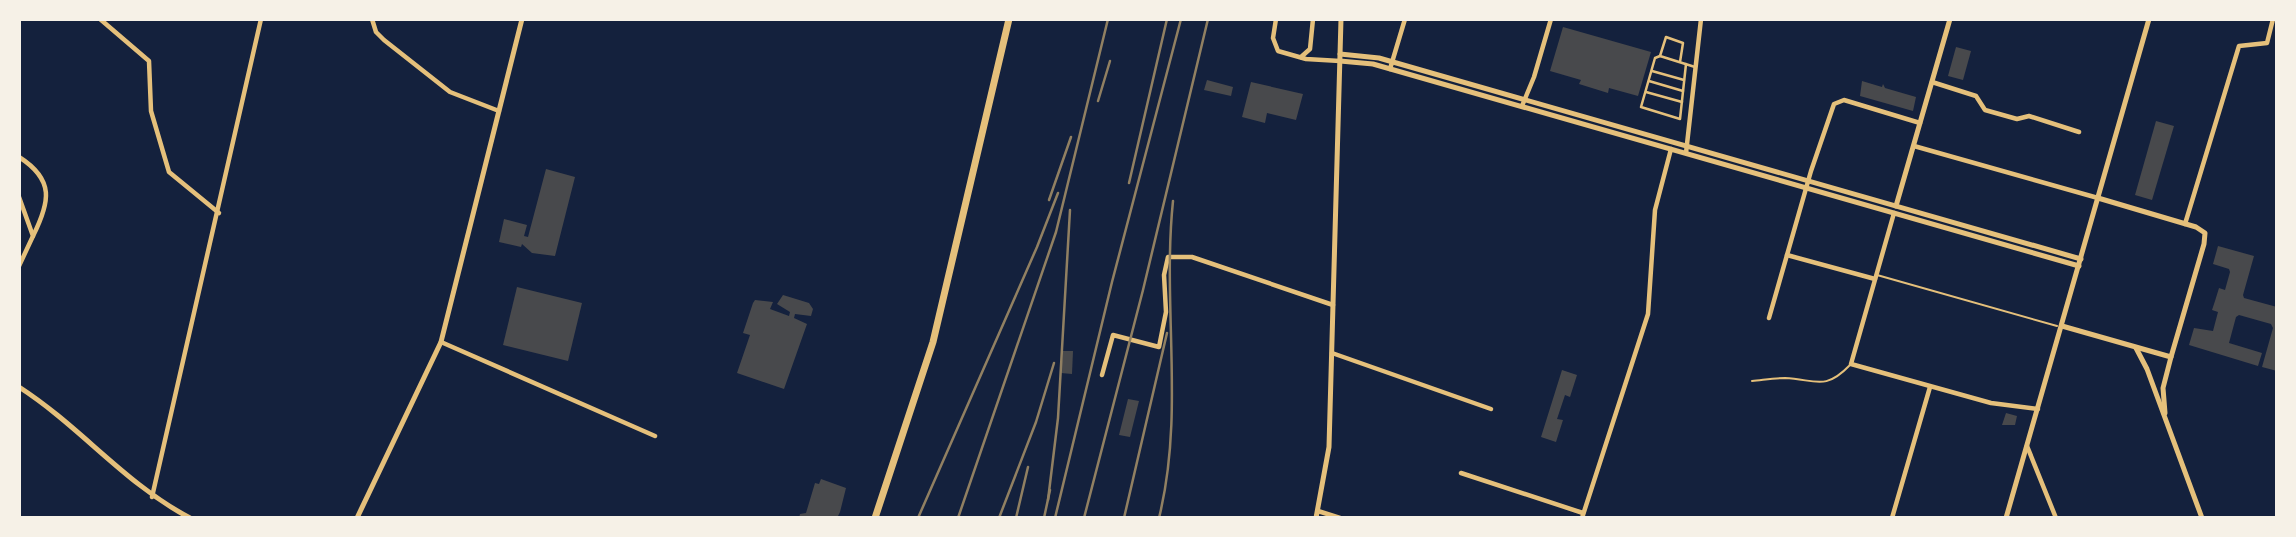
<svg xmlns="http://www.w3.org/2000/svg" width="2296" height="537" viewBox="0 0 2296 537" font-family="'Fira Sans Condensed',sans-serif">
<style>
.building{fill:#48494c}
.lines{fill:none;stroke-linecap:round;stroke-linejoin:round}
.service{stroke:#e5c07b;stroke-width:2}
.pedestrian{stroke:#e5c07b;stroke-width:2.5}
.minor{stroke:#e5c07b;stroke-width:4.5}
.tertiary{stroke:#e5c07b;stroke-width:5}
.secondary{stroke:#e5c07b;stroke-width:5}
.trunk{stroke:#e5c07b;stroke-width:7}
.rail{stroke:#918062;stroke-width:2.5}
</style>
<rect width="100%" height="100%" fill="#14213d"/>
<g class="building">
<path d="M1563 27 1651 52 1638 96 1609 88 1608 93 1579 84 1581 80 1550 71Z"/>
<path d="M1956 47 1971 51 1963 80 1948 76Z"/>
<path d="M1207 80 1233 87 1231 96 1204 90Z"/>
<path d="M1862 81 1882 87 1883 84 1885 88 1916 97 1913 111 1860 96Z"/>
<path d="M1251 82 1303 94 1296 120 1267 113 1265 123 1242 117Z"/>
<path d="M2156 121 2174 126 2152 200 2135 195Z"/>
<path d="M546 169 575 177 555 256 532 253 522 244 521 247 499 242 504 219 527 225 524 236 528 237Z"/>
<path d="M2218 246 2254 256 2243 295 2244 298 2277 307V371L2262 367 2273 328 2271 324 2239 315 2236 317 2229 343 2262 353 2258 366 2189 345 2194 328 2213 331 2218 312 2212 310 2215 301 2219 288 2225 290 2230 272 2229 269 2213 264Z"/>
<path d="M517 287 582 303 568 361 503 345Z"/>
<path d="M783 295 809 303 813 309 811 316 795 314 794 318 807 324 784 389 737 373 750 335 743 333 753 303 755 300 773 302 770 309 789 316 790 312 777 304Z"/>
<path d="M1063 351H1073L1072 374 1061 373Z"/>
<path d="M1562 370 1577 375 1570 397 1565 395 1557 419 1563 420 1556 442 1541 437Z"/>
<path d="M1128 399 1139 401 1130 437 1119 435Z"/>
<path d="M2006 413 2017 416 2015 425H2002Z"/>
<path d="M821 479 846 488 840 512 837 518H799L800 514 806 513 815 483 819 484Z"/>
</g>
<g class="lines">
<g class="service">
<path d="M1877 275 2057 326"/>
<path d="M1752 381C1763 380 1774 378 1785 378 1815 379 1824 392 1850 365"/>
</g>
<g class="pedestrian">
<path d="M1660 56 1655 58 1641 107 1680 119 1686 64"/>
<path d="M1680 62 1683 43 1666 37 1660 56 1695 67"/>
<path d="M1652 71 1684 80"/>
<path d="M1649 81 1683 91"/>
<path d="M1646 92 1682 102"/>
</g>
<g class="minor">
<path d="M100 19 149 61 151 111 169 172 219 213"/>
<path d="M372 19 376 32 384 40 450 92 499 111"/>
<path d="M1276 19 1273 38 1278 51 1306 59 1340 61"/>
<path d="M1301 57 1310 49 1313 19"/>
<path d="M1390 69 1405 19"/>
<path d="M1932 82 1976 96 1985 110 2017 119 2029 116 2079 132"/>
<path d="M1522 106 1534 77 1551 19"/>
<path d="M1914 146 2098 198"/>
<path d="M1686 153 1701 19"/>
<path d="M19 157C55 180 50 202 33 236"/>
<path d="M19 197 33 236 19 266"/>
<path d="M1894 213 1851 364 1991 403 2038 409"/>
<path d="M2185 224 2239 46 2267 43 2273 19"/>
<path d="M1787 255 1875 279"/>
<path d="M1769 318 1811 171 1834 104 1844 100 1920 123"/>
<path d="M441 342 655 436"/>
<path d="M1332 353 1491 409"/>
<path d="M1102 375 1113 335 1159 347 1166 312 1164 275 1168 257H1192L1333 305"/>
<path d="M2027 446 2056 518"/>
<path d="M1461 473 1583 513"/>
<path d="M152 497 261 19"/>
<path d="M1318 511 1340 518"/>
<path d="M1582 518 1648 314 1655 210 1671 149"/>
<path d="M1892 518 1930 387"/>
</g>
<g class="tertiary">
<path d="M1340 54 1379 58 2081 259"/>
<path d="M1340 61 1373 64 2079 266"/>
<path d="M1896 206 1950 19"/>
<path d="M2062 326 2171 357 2204 244 2205 233 2196 227 2098 198"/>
<path d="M2136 348 2147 369 2202 518"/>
<path d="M2165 413 2163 388 2171 357"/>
<path d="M357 518 441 342 522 19"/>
<path d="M1316 518 1329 447 1341 19"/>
<path d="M2006 518 2149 19"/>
</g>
<path class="secondary" d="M19 387C81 427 124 483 190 518"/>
<path class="trunk" d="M875 518 933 342 1009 19"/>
<g class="rail">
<path d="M1098 101 1110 61"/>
<path d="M1129 183 1167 19"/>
<path d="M1049 200 1071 137"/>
<path d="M1048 500 1058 418 1070 210"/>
<path d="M918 518 1037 247 1058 193"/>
<path d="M958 518 1056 232 1108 19"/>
<path d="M999 518 1036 422 1054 363"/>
<path d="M1016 518 1028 467"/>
<path d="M1044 518 1050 490"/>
<path d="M1055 518 1112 282 1181 19"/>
<path d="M1084 518 1143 290 1208 19"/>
<path d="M1124 518 1167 333"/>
<path d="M1159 518C1185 413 1162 307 1173 201"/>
</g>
</g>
<rect width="2296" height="537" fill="none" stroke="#f6f1e7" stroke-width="42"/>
</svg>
